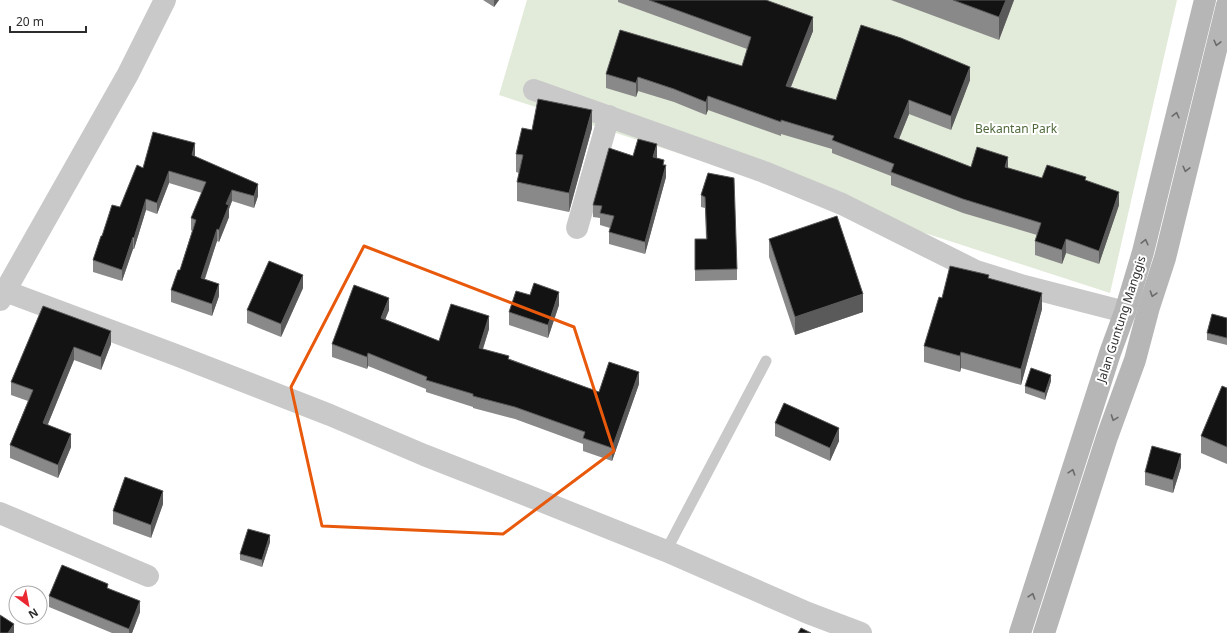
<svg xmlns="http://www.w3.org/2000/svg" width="1227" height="633" viewBox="0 0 1227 633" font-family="'Noto Sans',sans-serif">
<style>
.green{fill:#e2ebd9}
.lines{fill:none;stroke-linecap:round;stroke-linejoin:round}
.lane{stroke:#c9c9c9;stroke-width:11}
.street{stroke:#c9c9c9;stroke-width:22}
.secondary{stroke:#b6b6b6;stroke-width:22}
.wall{fill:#898989}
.shaded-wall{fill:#5a5a5a}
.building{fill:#131313;stroke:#5a5a5a}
.oneway{stroke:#6a6a6a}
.marked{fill:none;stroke:#e8590c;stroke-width:3;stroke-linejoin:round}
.labels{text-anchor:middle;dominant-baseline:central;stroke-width:4;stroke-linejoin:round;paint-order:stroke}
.park-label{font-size:12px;fill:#4e6839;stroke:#fff}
.street-label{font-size:12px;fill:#2c2c2c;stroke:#fff}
</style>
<rect width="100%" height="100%" fill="#fff"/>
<path class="green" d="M527 0H1177L1110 293 499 95Z"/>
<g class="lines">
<path class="lane" d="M666 551 766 361"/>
<g class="street">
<path d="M534 90 764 172 842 204 976 271 1024 286 1125 312"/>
<path d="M577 228 609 116"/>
<path d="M5 291 176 355 330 415 424 455 526 495 666 551 808 613 861 633"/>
<path d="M0 300 128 74 165 0"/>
<path d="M0 513 148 576"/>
</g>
<g class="secondary">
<path d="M1020 633 1110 353 1125 312 1143 252 1205 0"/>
<path d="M1044 633 1107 437 1135 360 1149 307 1165 258 1227 5"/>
</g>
</g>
<g class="wall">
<path d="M483 0H499L494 7Z"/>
<path d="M618 0H766L813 31 791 87 836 100 970 80 951 130 909 114 899 139 971 167 1008 168 1042 178 1086 181 1119 205 1099 264 1066 253 1062 264 1035 255V241L1037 235 963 213 891 185V176L832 153V149L781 134V136L708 110 706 115 674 102 638 91 636 97 606 88V74L742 66 747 49 618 2Z"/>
<path d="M891 0H1014L999 40Z"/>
<path d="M592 128 569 212 517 201V182L519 173 516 172V154L532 130Z"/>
<path d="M195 155V156L258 196 254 208 232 201 229 209V217L219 242 217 241 205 279 219 296 212 316 171 302V290L180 270 192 231 191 230V218L202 193 169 183 157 214 146 210 134 249H133L122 281 93 272V260L102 236 120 207 143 168Z"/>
<path d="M633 156 657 157 656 158 664 165 666 177 645 254 609 244V232L610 228 600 225V218L593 217V205Z"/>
<path d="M708 173 737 269V280L695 281V251L706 239 705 208 701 207V195Z"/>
<path d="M769 239 863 312 795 335 769 257Z"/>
<path d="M989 278 1042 309 1021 385 961 368 960 372 924 362V346L942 298Z"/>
<path d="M303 288 281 337 247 323V310Z"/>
<path d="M559 305 548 338 509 325V312Z"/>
<path d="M43 306 111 344 101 370 74 360 48 424 71 447 58 478 10 458V445L28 401 11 395V382Z"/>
<path d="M389 310 385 319 439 341 489 329 483 349 599 392 639 384 612 461 583 451V444L515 419 473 408V407L426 392V389L368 366 367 369 332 357V344Z"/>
<path d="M1227 318V345L1207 340V333Z"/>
<path d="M1051 381 1045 400 1025 393V386Z"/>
<path d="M1227 388V464L1201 453V436Z"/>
<path d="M775 423 839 441 830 461 775 436Z"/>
<path d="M1181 467 1173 493 1145 485V472Z"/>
<path d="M163 504 151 538 113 524V511Z"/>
<path d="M270 542 262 567 240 560V554Z"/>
<path d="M108 588 140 612 132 633H112L49 607V596Z"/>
</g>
<g class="shaded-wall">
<path d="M494 0H499L494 7Z"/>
<path d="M1006 0H1014L999 40V17Z"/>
<path d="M813 17V31L786 99V86Z"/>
<path d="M970 67V80L951 130V116Z"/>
<path d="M638 77V91L636 97V83Z"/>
<path d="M708 96V110L706 115V102Z"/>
<path d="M909 100V114L894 151V137Z"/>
<path d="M592 110V128L569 212V193Z"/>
<path d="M195 143V155L192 166V155Z"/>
<path d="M657 144V157L653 169V157Z"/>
<path d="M1008 157V170L1005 167Z"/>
<path d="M666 165V177L645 254V242Z"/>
<path d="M169 171V183L157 214V203Z"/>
<path d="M258 184V196L254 208V196Z"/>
<path d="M232 190V201L229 209V217L219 242V230L226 204Z"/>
<path d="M1119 192V205L1099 264V251Z"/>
<path d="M146 199V210L134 249V238Z"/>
<path d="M217 229V241L201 290V278Z"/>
<path d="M133 237V249L122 281V270Z"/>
<path d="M1066 239V253L1062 264V250Z"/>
<path d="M303 275V288L281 337V324Z"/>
<path d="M219 284V296L212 316V304Z"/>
<path d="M559 292V305L548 338V325Z"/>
<path d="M1042 293V309L1021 385V369Z"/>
<path d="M863 294V312L795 335V317Z"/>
<path d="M389 298V310L381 330V318Z"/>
<path d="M489 316V329L479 361V348Z"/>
<path d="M111 331V344L101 370V357Z"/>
<path d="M74 347V360L43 436V423Z"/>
<path d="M961 352V368L960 372V356Z"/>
<path d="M368 353V366L367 369V357Z"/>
<path d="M639 372V384L612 461V448Z"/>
<path d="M1051 375V381L1045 400V393Z"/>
<path d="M839 428V441L830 461V448Z"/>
<path d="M71 434V447L58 478V465Z"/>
<path d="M1181 454V467L1173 493V480Z"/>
<path d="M163 491V504L151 538V525Z"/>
<path d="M270 535V542L262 567V560Z"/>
<path d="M140 601V612L132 633H129V629Z"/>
<path d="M14 624V633H8Z"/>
</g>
<g class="building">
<path d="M649 0H766L813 17 786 86 836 100 861 25 901 38 970 67 951 116 909 100 894 137 971 167 977 147 1008 157 1005 167 1042 178 1047 165 1086 177 1085 180 1119 192 1099 251 1066 239 1062 250 1035 241 1041 223 963 199 891 172 894 164 832 140 834 136 781 120V122L708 96 706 102 674 89 638 77 636 83 606 74 620 30 742 66 751 37Z"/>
<path d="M953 0H1006L999 17Z"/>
<path d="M538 99 592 110 569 193 517 182 523 155 516 154 522 128 532 130Z"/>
<path d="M153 132 195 143 192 155 258 184 254 196 232 190 226 204 229 205 219 230 217 229 201 278 219 284 212 304 171 290 178 270H180L196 220 191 218 206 182 169 171 157 203 146 199 134 238 133 237 122 270 93 260 101 236H102L112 205 120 207 137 165 143 168Z"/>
<path d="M638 139 657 144 653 157 664 160 663 165H666L645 242 609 232 614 216 600 213 602 206 593 205 609 148 633 156Z"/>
<path d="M708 173 734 178 737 269 695 270V239H707L705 197 701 195Z"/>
<path d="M837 216 863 294 795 317 769 239Z"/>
<path d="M269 261 303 275 281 324 247 310Z"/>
<path d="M950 266 989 275 988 278 1042 293 1021 369 961 352 960 356 924 346 939 297 942 298Z"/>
<path d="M534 283 559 292 548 325 509 312 516 291 530 295Z"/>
<path d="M354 285 389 298 381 318 439 341 451 304 489 316 479 348 509 356 508 359 599 392 609 362 639 372 612 448 583 438 585 432 515 407 473 396V394L426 380 427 377 368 353 367 357 332 344Z"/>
<path d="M43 306 111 331 101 357 74 347 43 423 71 434 58 465 10 445 33 390 11 382Z"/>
<path d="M1212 314 1227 318V338L1207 333Z"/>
<path d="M1031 368 1051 375 1045 393 1025 386Z"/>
<path d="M1222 386 1227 388V447L1201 436Z"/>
<path d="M784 403 839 428 830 448 775 423Z"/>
<path d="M1152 446 1181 454 1173 480 1145 472Z"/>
<path d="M125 477 163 491 151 525 113 511Z"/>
<path d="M248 529 270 535 262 560 240 554Z"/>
<path d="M62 565 108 584 107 588 140 601 129 629 49 596Z"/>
<path d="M0 615 14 624 8 633H0Z"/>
<path d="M801 628 811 633H798Z"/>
</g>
<defs><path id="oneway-chevron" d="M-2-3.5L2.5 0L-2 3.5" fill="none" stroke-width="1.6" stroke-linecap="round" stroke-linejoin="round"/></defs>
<g class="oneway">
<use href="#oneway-chevron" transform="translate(1217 43) rotate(104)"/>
<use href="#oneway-chevron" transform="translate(1176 115) rotate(-76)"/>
<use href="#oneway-chevron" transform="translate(1186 169) rotate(104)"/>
<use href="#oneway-chevron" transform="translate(1145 242) rotate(-76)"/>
<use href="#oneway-chevron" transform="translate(1153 294) rotate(108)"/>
<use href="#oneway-chevron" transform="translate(1114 418) rotate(110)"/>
<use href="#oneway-chevron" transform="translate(1072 472) rotate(-72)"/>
<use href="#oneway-chevron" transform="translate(1032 596) rotate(-72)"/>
</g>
<path class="marked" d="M364 246 574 327 614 451 503 534 322 526 291 387Z"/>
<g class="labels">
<g class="park-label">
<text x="1016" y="128">Bekantan Park</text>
</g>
<g class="street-label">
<text transform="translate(1121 319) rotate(-72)">Jalan Guntung Manggis</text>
</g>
</g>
<g transform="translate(28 605) rotate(148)"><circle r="19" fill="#ffffff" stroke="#ababab"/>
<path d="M0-3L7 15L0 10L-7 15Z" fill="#e92832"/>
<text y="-6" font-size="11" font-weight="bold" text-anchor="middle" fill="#2c2c2c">N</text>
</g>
<path d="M10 26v6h76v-6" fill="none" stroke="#2c2c2c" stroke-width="2"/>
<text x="16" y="26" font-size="12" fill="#2c2c2c" stroke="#ffffff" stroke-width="3" paint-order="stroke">20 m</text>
</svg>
